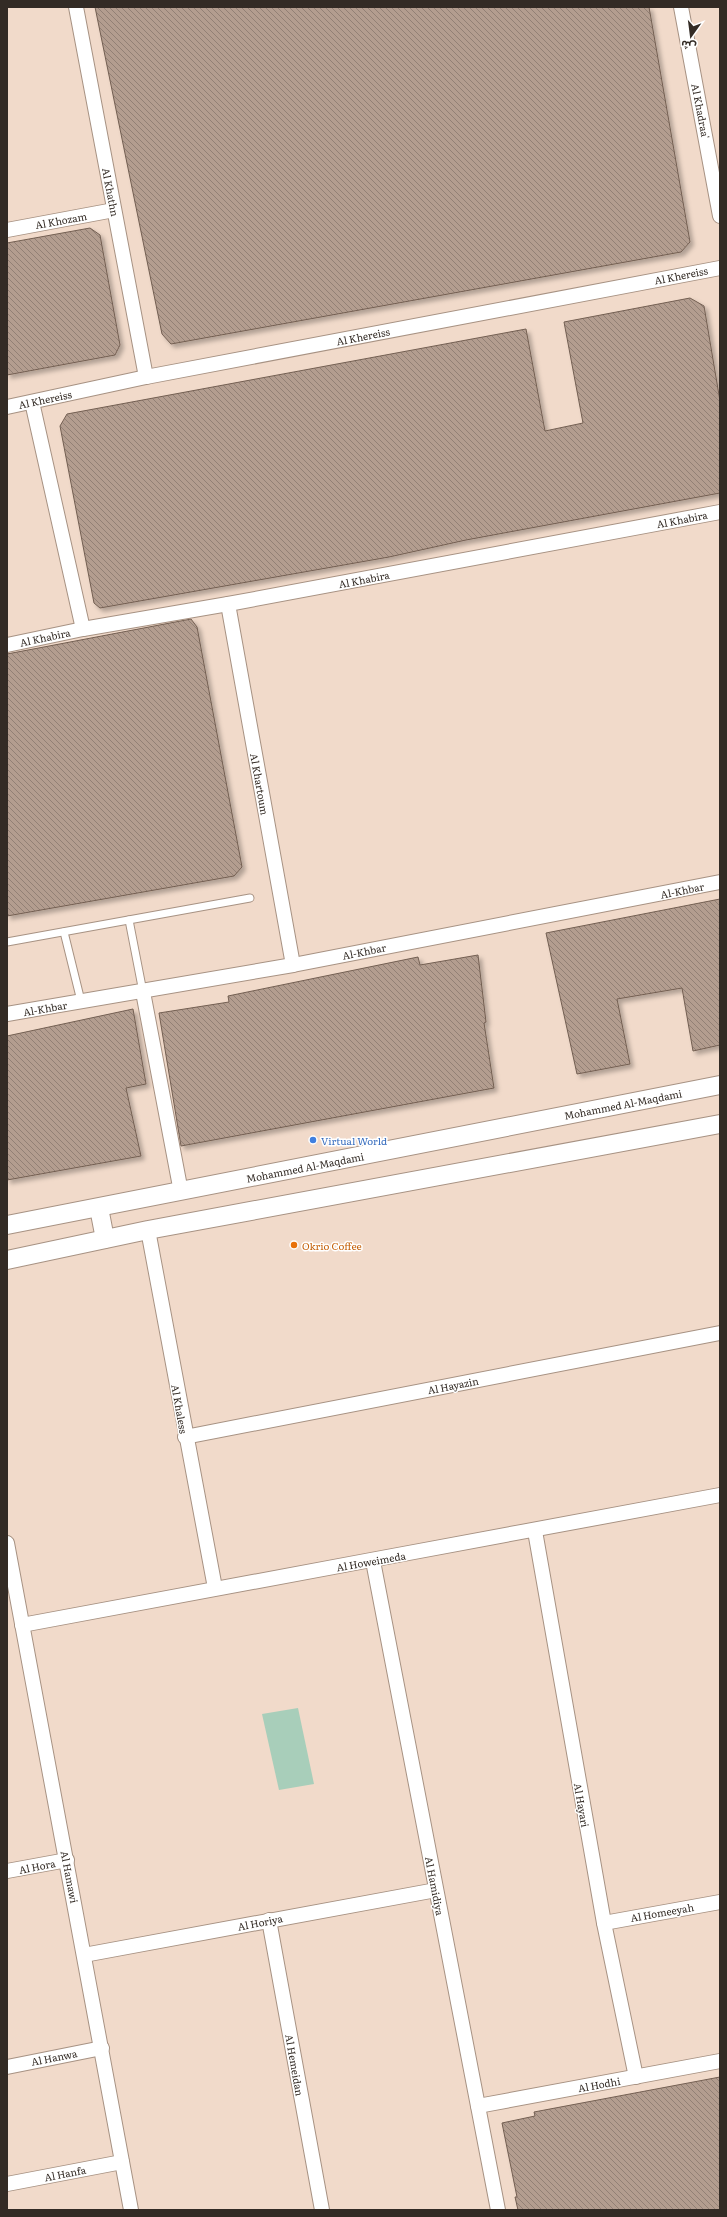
<svg xmlns="http://www.w3.org/2000/svg" width="727" height="2217" viewBox="0 0 727 2217" font-family="Literata,'Noto Sans Arabic',serif">
<style>
.pitch{fill:#a8ceba}
.building{fill:url(#building-back-hatch);stroke:#735f52;filter:url(#shadow)}
.lines{fill:none;stroke-linecap:round;stroke-linejoin:round}
.service-casing{stroke:#a79283;stroke-width:9}
.minor-casing{stroke:#a79283;stroke-width:16}
.tertiary-casing{stroke:#a79283;stroke-width:20}
.service{stroke:#fff;stroke-width:7}
.minor{stroke:#fff;stroke-width:14}
.tertiary{stroke:#fff;stroke-width:18}
.shop-dot{fill:#3f7fe0;stroke:#fff;stroke-width:1.5}
.food-dot{fill:#e8710a;stroke:#fff;stroke-width:1.5}
.labels{text-anchor:middle;dominant-baseline:central;stroke-width:3;stroke-linejoin:round;paint-order:stroke}
.street-label{font-size:10px;fill:#332b25;stroke:#fff}
.shop-label{font-size:10px;fill:#366cbe;stroke:#fff;text-anchor:start}
.food-label{font-size:10px;fill:#c56008;stroke:#fff;text-anchor:start}
</style>
<defs>
<pattern id="building-back-hatch" width="6" height="6" patternUnits="userSpaceOnUse"><rect width="6" height="6" fill="#b39d8f"/><path d="M-1 5l2 2M0 0l6 6M5-1l2 2" fill="none" stroke="#928075"/></pattern>
<filter id="shadow"><feDropShadow dx="3.5" dy="3.5" stdDeviation="2" flood-color="#0004"/></filter>
</defs>
<rect width="100%" height="100%" fill="#f1daca"/>
<path class="pitch" d="M298 1708 314 1784 279 1790 262 1714Z"/>
<g class="building">
<path d="M95 7H649L690 242 681 252 171 344 162 334Z"/>
<path d="M90 228 100 235 120 345 115 355 7 375V243Z"/>
<path d="M690 298 704 306 720 401V493L466 540 389 557 100 608 94 603 60 426 67 414 526 329 545 431 583 423 564 322Z"/>
<path d="M191 619 197 627 242 867 234 876 7 916V654Z"/>
<path d="M720 899V1045L693 1051 682 988 617 999 630 1064 577 1074 546 933Z"/>
<path d="M478 955 486 1022 484 1023 494 1088 181 1146 159 1013 229 1002 228 996 418 957 420 965Z"/>
<path d="M133 1009 146 1084 126 1088 141 1156 7 1180V1036Z"/>
<path d="M720 2077V2210H518L515 2197H517L502 2123 535 2116 534 2112Z"/>
</g>
<g class="lines">
<defs>
<g id="service">
<path d="M129 920 143 992"/>
<path d="M64 932 81 1001"/>
<path d="M7 942 250 898"/>
</g>
<g id="minor">
<path d="M76 7 146 377"/>
<path d="M681 7 720 216"/>
<path d="M7 230 114 210"/>
<path d="M32 402 83 629"/>
<path d="M7 407 146 377 720 268"/>
<path d="M228 604 293 965"/>
<path d="M7 645 83 629 228 604 720 512"/>
<path d="M143 992 181 1192"/>
<path d="M7 1014 293 965 720 882"/>
<path d="M148 1230 215 1588"/>
<path d="M185 1437 720 1333"/>
<path d="M535 1531 604 1923 636 2077"/>
<path d="M7 1543 131 2210"/>
<path d="M373 1561 498 2210"/>
<path d="M22 1625C254 1580 488 1540 720 1495"/>
<path d="M7 1871 67 1860"/>
<path d="M269 1920 322 2210"/>
<path d="M604 1923 720 1902"/>
<path d="M84 1955 436 1890"/>
<path d="M7 2067 102 2048"/>
<path d="M478 2106 720 2061"/>
<path d="M7 2184 122 2162"/>
</g>
<g id="tertiary">
<path d="M99 1208 105 1239"/>
<path d="M7 1225 720 1085"/>
<path d="M7 1260 148 1230 720 1124"/>
</g>
</defs>
<use href="#service" class="service-casing"/>
<use href="#minor" class="minor-casing"/>
<use href="#tertiary" class="tertiary-casing"/>
<use href="#service" class="service"/>
<use href="#minor" class="minor"/>
<use href="#tertiary" class="tertiary"/>
</g>
<circle class="shop-dot" cx="313" cy="1140" r="4"/>
<circle class="food-dot" cx="294" cy="1245" r="4"/>
<g class="labels">
<g class="street-label">
<text transform="translate(701 111) rotate(79)">Al Khadraa'</text>
<text transform="translate(111 192) rotate(79)">Al Khathn</text>
<text transform="translate(61 220) rotate(-10)">Al Khozam</text>
<text transform="translate(681 275) rotate(-11)">Al Khereiss</text>
<text transform="translate(363 336) rotate(-11)">Al Khereiss</text>
<text transform="translate(45 399) rotate(-12)">Al Khereiss</text>
<text transform="translate(682 519) rotate(-11)">Al Khabira</text>
<text transform="translate(364 579) rotate(-11)">Al Khabira</text>
<text transform="translate(45 637) rotate(-12)">Al Khabira</text>
<text transform="translate(260 784) rotate(80)">Al Khartoum</text>
<text transform="translate(682 890) rotate(-11)">Al-Khbar</text>
<text transform="translate(364 951) rotate(-11)">Al-Khbar</text>
<text transform="translate(45 1008) rotate(-10)">Al-Khbar</text>
<text transform="translate(623 1104) rotate(-11)">Mohammed Al-Maqdami</text>
<text transform="translate(305 1167) rotate(-11)">Mohammed Al-Maqdami</text>
<text transform="translate(453 1385) rotate(-11)">Al Hayazin</text>
<text transform="translate(180 1409) rotate(80)">Al Khaless</text>
<text transform="translate(371 1561) rotate(-10)">Al Howeimeda</text>
<text transform="translate(582 1805) rotate(80)">Al Hayari</text>
<text transform="translate(37 1866) rotate(-11)">Al Hora</text>
<text transform="translate(70 1877) rotate(79)">Al Hamawi</text>
<text transform="translate(435 1886) rotate(79)">Al Hamidiya</text>
<text transform="translate(662 1912) rotate(-10)">Al Homeeyah</text>
<text transform="translate(260 1922) rotate(-11)">Al Horiya</text>
<text transform="translate(54 2057) rotate(-11)">Al Hanwa</text>
<text transform="translate(295 2065) rotate(80)">Al Hemeidan</text>
<text transform="translate(599 2084) rotate(-10)">Al Hodhi</text>
<text transform="translate(65 2173) rotate(-11)">Al Hanfa</text>
</g>
<g class="shop-label">
<text x="321" y="1140">Virtual World</text>
</g>
<g class="food-label">
<text x="302" y="1245">Okrio Coffee</text>
</g>
</g>
<rect width="727" height="2217" fill="none" stroke="#332b25" stroke-width="16"/>
<g transform="translate(691 36) rotate(194)" stroke="#ffffff" stroke-width="3" paint-order="stroke">
<path d="M0-3L7 15L0 10L-7 15Z" fill="#332b25"/>
<text y="-6" font-size="11" font-weight="bold" text-anchor="middle" fill="#332b25">ش</text>
</g>
</svg>
